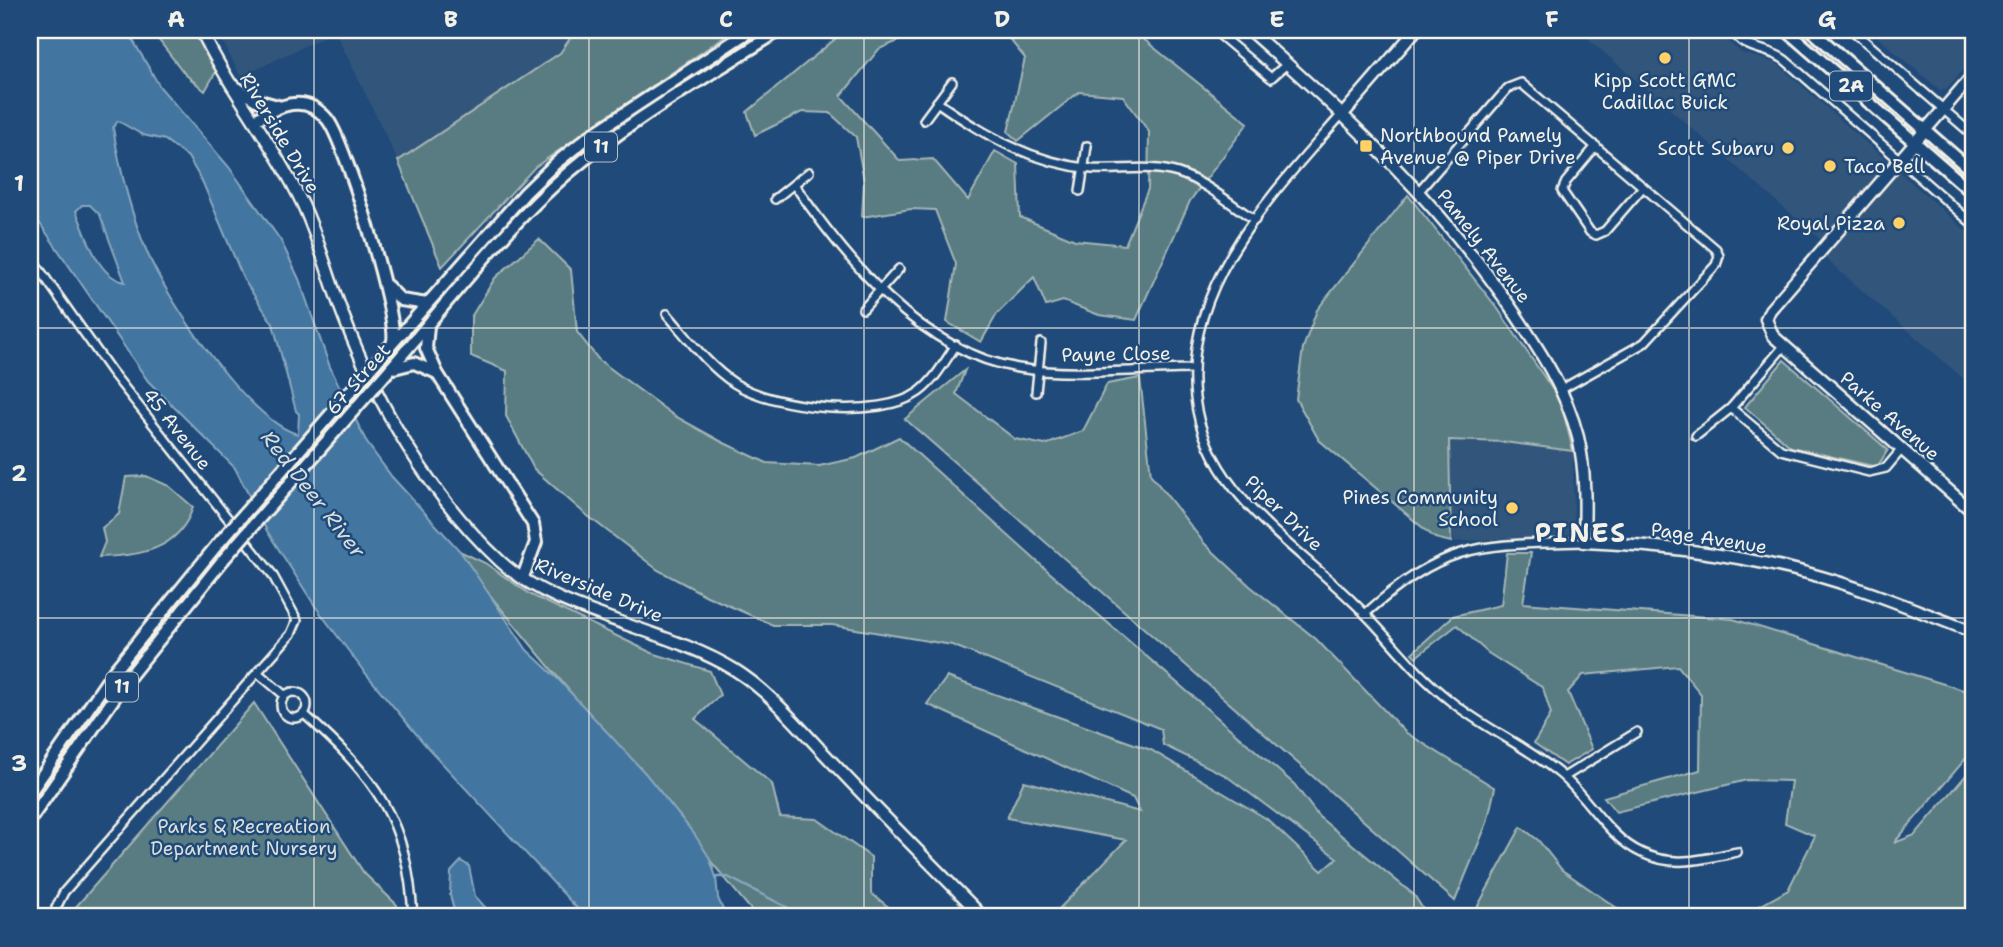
<svg xmlns="http://www.w3.org/2000/svg" width="2003" height="947" viewBox="0 0 2003 947" font-family="'Shantell Sans',sans-serif">
<style>
.built{fill:#33557c}
.green{fill:#597c82;stroke:#a6b6b5;stroke-width:2}
.water{fill:#4375a0;stroke:#8aa7bd;stroke-width:2;fill-rule:evenodd}
.lines{fill:none;stroke-linecap:round;stroke-linejoin:round}
.stream{stroke:#8aa7bd;stroke-width:2.5}
.street-casing{stroke:#f4f1e8;stroke-width:12}
.secondary-casing{stroke:#f4f1e8;stroke-width:15}
.primary-casing{stroke:#f4f1e8;stroke-width:16}
.street{stroke:#1f4a7a;stroke-width:7}
.secondary{stroke:#1f4a7a;stroke-width:10}
.primary{stroke:#1f4a7a;stroke-width:10}
.primary-bridge-casing{stroke:#f4f1e8;stroke-width:16;stroke-linecap:butt}
.primary-bridge{stroke:#1f4a7a;stroke-width:10}
.grid{fill:none;stroke:#f4f1e8;stroke-width:2;stroke-opacity:0.55}
.poi-dot{fill:#ffd166;stroke:#1f4a7a;stroke-width:2.5}
.labels{text-anchor:middle;dominant-baseline:central;stroke-width:5;stroke-linejoin:round;paint-order:stroke}
.shield{fill:#1f4a7a;stroke:#b4bfc7;stroke-width:2}
.shield-label{font-size:18px;font-weight:bold;fill:#f4f1e8}
.poi-label{font-size:19px;fill:#f4f1e8;stroke:#1f4a7a;text-anchor:end}
.street-label{font-size:19px;fill:#f4f1e8;stroke:#1f4a7a}
.park-label{font-size:19px;fill:#dddfd9;stroke:#1f4a7a}
.water-label{font-size:21px;font-style:italic;fill:#d9dedd;stroke:#1f4a7a}
.district-label{font-size:26px;font-weight:bold;letter-spacing:2px;fill:#f4f1e8;stroke:#1f4a7a}
.neatline{fill:none;stroke:#f4f1e8;stroke-width:2.5}
.grid-label{font-size:23px;text-anchor:middle;font-weight:bold;fill:#f4f1e8}
</style>
<rect width="100%" height="100%" fill="#1f4a7a"/>
<filter id="ink" filterUnits="userSpaceOnUse"><feTurbulence type="fractalNoise" baseFrequency=".0143" numOctaves="2"/><feDisplacementMap in="SourceGraphic" scale="14" xChannelSelector="R" yChannelSelector="G"/><feConvolveMatrix kernelMatrix="1 2 1 2 8 2 1 2 1" color-interpolation-filters="sRGB"/></filter>
<g filter="url(#ink)">
<g class="built">
<path d="M217 30H576L561 53 476 113 398 161 335 31 241 77Z"/>
<path d="M1578 30H1713L1742 53 1776 63 1973 237V387L1819 253 1826 244Z"/>
<path d="M1863 30H1973V59L1947 88 1940 90 1875 35 1873 39Z"/>
<path d="M1468 439 1573 451 1574 534 1451 542 1448 440Z"/>
</g>
<g class="green">
<path d="M151 30H193L217 70 205 91 185 74Z"/>
<path d="M576 30H734L535 167 442 267 398 161 560 53Z"/>
<path d="M846 30H925L879 49 841 96 900 161 933 159 968 200 995 151 1018 164 1020 217 1075 240 1125 245 1148 189 1149 132 1123 96 1079 92 1018 141 1008 132 1025 58 1002 30H1132L1248 123 1190 201 1136 320 1099 315 1063 301 1046 306 1034 277 997 314 981 342 947 322 956 264 935 210 911 209 862 217 864 181 856 137 830 113 802 112 755 135 747 112Z"/>
<path d="M1408 195 1498 309 1561 402 1573 451 1504 442 1449 440 1451 542 1435 538 1319 440 1296 399 1303 348 1317 310Z"/>
<path d="M539 239 571 270 577 332 599 360 673 415 722 442 767 463 819 466 856 458 899 437 1041 565 1294 784 1319 817 1414 895 1428 917H1051L1126 840 1007 818 1024 781 1140 812 1133 798 927 704 947 677 1151 750 1267 819 1322 871 1337 858 1225 775 1163 745 1161 729 952 645 832 625H773L707 596 658 570 584 513 534 469 506 416 507 371 471 356V317L495 278Z"/>
<path d="M1784 360 1888 450 1877 467 1791 447 1745 407Z"/>
<path d="M965 370 956 394 1015 439 1045 445 1083 431 1107 384 1140 378 1151 475 1205 544 1250 586 1316 639 1405 732 1495 788 1487 823 1455 901 905 419Z"/>
<path d="M146 476 169 486 193 507C179 551 138 556 99 557L105 542 102 528 119 514 126 477Z"/>
<path d="M449 546 485 563 531 595 652 653 710 671 720 695 695 719 772 784 780 817 817 819 871 857V893L901 917H757Z"/>
<path d="M1507 553H1531L1523 603 1733 619 1973 693V750L1894 843 1915 835 1973 767V917H1740L1788 890 1815 836 1785 823 1791 781 1747 780 1616 812 1604 797 1700 770 1701 694 1678 666 1583 675 1568 692 1592 749 1565 765 1534 743 1551 714 1543 688 1488 653 1457 625 1416 657 1412 653 1453 616 1501 605Z"/>
<path d="M254 703 364 873 397 905V917H83L74 909Z"/>
<path d="M1521 827 1538 840 1562 870 1630 917H1476L1473 915Z"/>
</g>
<g class="water">
<path d="M30 30H127L160 87 229 167 281 241 299 279 330 367 367 443 392 477 460 551 527 650 558 679 646 774 695 835 709 857 716 877 718 898 726 917H585L428 748 362 669 315 606 267 531 235 468 148 381 30 209ZM118 121 143 135 165 140 188 157 203 183 244 280 273 324 296 411 299 414 298 434C249 422 166 298 147 252 130 212 120 170 113 128ZM82 205H90L100 215 125 282C96 276 87 235 76 211Z"/>
<path d="M461 861 469 866 475 896 494 917H456L450 895 451 872Z"/>
</g>
<g class="lines">
<path class="stream" d="M716 877H728L806 917"/>
<defs>
<g id="street">
<path d="M1214 30 1271 78 1288 63"/>
<path d="M1733 30C1742 51 1768 47 1785 60L1973 224"/>
<path d="M1852 30 1973 135"/>
<path d="M937 102C985 136 1033 163 1092 169 1121 171 1150 164 1178 173 1206 182 1230 204 1255 220"/>
<path d="M1343 113C1275 191 1182 285 1195 398 1206 492 1291 541 1353 602 1386 633 1412 671 1448 699 1483 728 1525 745 1560 774 1589 798 1607 837 1642 853 1674 868 1704 859 1737 852"/>
<path d="M924 120 952 82"/>
<path d="M1596 146 1566 182 1562 191 1590 232 1596 235 1605 231 1643 187"/>
<path d="M794 184C847 261 920 351 1018 368 1071 377 1139 369 1194 369"/>
<path d="M1080 191 1087 146"/>
<path d="M1419 191 1508 88 1521 83 1716 249 1719 256 1716 265 1644 343 1562 389"/>
<path d="M775 199 809 172"/>
<path d="M30 256 111 371 272 574 297 620 291 634 64 892 56 908 60 917"/>
<path d="M863 309 899 269"/>
<path d="M667 314C688 338 707 365 734 383 774 409 880 420 919 392 935 380 945 361 956 345"/>
<path d="M1036 392 1041 343"/>
<path d="M1731 408 1781 450 1869 472 1886 468 1902 449"/>
<path d="M1696 436 1731 408 1784 346"/>
<path d="M1365 614C1447 541 1479 545 1584 542"/>
<path d="M258 673 283 694"/>
<circle cx="294" cy="705" r="13"/>
<path d="M304 714C375 777 408 820 413 917"/>
<path d="M1564 777 1637 732"/>
</g>
<g id="secondary">
<path d="M201 30C230 91 274 144 303 205 319 240 329 279 343 315 377 405 430 496 501 562 557 614 667 628 735 670 773 694 802 731 833 763 882 815 933 866 983 917"/>
<path d="M1249 30C1348 117 1442 205 1516 315 1542 354 1566 391 1578 437 1586 472 1585 507 1584 542 1659 545 1734 554 1807 573 1864 588 1918 611 1973 632"/>
<path d="M1973 75 1770 310 1766 319 1773 336 1973 512"/>
<path d="M1344 113 1416 30"/>
</g>
<g id="primary">
<path d="M1786 30 1973 193"/>
<path d="M1811 30 1973 172"/>
<path d="M232 85 256 100 278 106"/>
<path d="M255 120C278 106 305 92 327 119 345 140 398 315 393 341"/>
<path d="M387 286 401 300 427 304"/>
<path d="M428 326 426 348 437 373 533 524 536 542 523 577"/>
<path d="M384 353 525 193 556 163 587 138 751 30"/>
<path d="M394 368 414 363 437 373"/>
<path d="M390 369C446 305 504 228 568 173 632 118 709 76 780 30"/>
<path d="M30 793 114 671 217 545"/>
<path d="M30 820 126 681 223 560"/>
</g>
</defs>
<use href="#street" class="street-casing"/>
<use href="#secondary" class="secondary-casing"/>
<use href="#primary" class="primary-casing"/>
<use href="#street" class="street"/>
<use href="#secondary" class="secondary"/>
<use href="#primary" class="primary"/>
<defs>
<g id="primary-bridge">
<path d="M217 545 384 353"/>
<path d="M223 560 390 369"/>
</g>
</defs>
<use href="#primary-bridge" class="primary-bridge-casing"/>
<use href="#primary-bridge" class="primary-bridge"/>
</g>
</g>
<path class="grid" d="M314 30V917M589 30V917M864 30V917M1139 30V917M1414 30V917M1689 30V917M30 328H1973M30 618H1973"/>
<g class="poi-dot">
<circle cx="1665" cy="58" r="7"/>
<rect x="1359" y="139" width="14" height="14" rx="3.5"/>
<circle cx="1788" cy="148" r="7"/>
<circle cx="1830" cy="166" r="7"/>
<circle cx="1899" cy="223" r="7"/>
<circle cx="1512" cy="508" r="7"/>
</g>
<g class="labels">
<g class="shield">
<rect x="1830" y="71.5" width="42" height="29" rx="5"/>
<rect x="585" y="132.5" width="32" height="29" rx="5"/>
<rect x="106" y="672.5" width="32" height="29" rx="5"/>
</g>
<g class="shield-label">
<text x="1851" y="86">2A</text>
<text x="601" y="147">11</text>
<text x="122" y="687">11</text>
</g>
<g class="poi-label">
<text x="1665" y="80" text-anchor="middle">Kipp Scott GMC<tspan x="1665" dy="22">Cadillac Buick</tspan></text>
<text x="1380" y="135" text-anchor="start">Northbound Pamely<tspan x="1380" dy="22">Avenue @ Piper Drive</tspan></text>
<text x="1774" y="148">Scott Subaru</text>
<text x="1844" y="166" text-anchor="start">Taco Bell</text>
<text x="1885" y="223">Royal Pizza</text>
<text x="1498" y="497">Pines Community<tspan x="1498" dy="22">School</tspan></text>
</g>
<g class="street-label">
<text transform="translate(280 133) rotate(59)">Riverside Drive</text>
<text transform="translate(1484 246) rotate(52)">Pamely Avenue</text>
<text transform="translate(1116 354) rotate(-1)">Payne Close</text>
<text transform="translate(358 379) rotate(-49)">67 Street</text>
<text transform="translate(1890 416) rotate(41)">Parke Avenue</text>
<text transform="translate(177 429) rotate(52)">45 Avenue</text>
<text transform="translate(1284 513) rotate(44)">Piper Drive</text>
<text transform="translate(1709 538) rotate(9)">Page Avenue</text>
<text transform="translate(599 590) rotate(23)">Riverside Drive</text>
</g>
<g class="park-label">
<text x="244" y="826">Parks &amp; Recreation<tspan x="244" dy="22">Department Nursery</tspan></text>
</g>
<g class="water-label">
<text transform="translate(313 494) rotate(52)">Red Deer River</text>
</g>
<g class="district-label">
<text x="1581" y="532">PINES</text>
</g>
</g>
<rect width="2003" height="947" fill="none" stroke="#1f4a7a" stroke-width="77"/>
<rect x="38" y="38" width="1927" height="870" class="neatline"/>
<g class="grid-label">
<text x="176" y="27">A</text>
<text x="451" y="27">B</text>
<text x="726" y="27">C</text>
<text x="1002" y="27">D</text>
<text x="1277" y="27">E</text>
<text x="1552" y="27">F</text>
<text x="1827" y="27">G</text>
<text x="19" y="191">1</text>
<text x="19" y="481">2</text>
<text x="19" y="771">3</text>
</g>
</svg>
